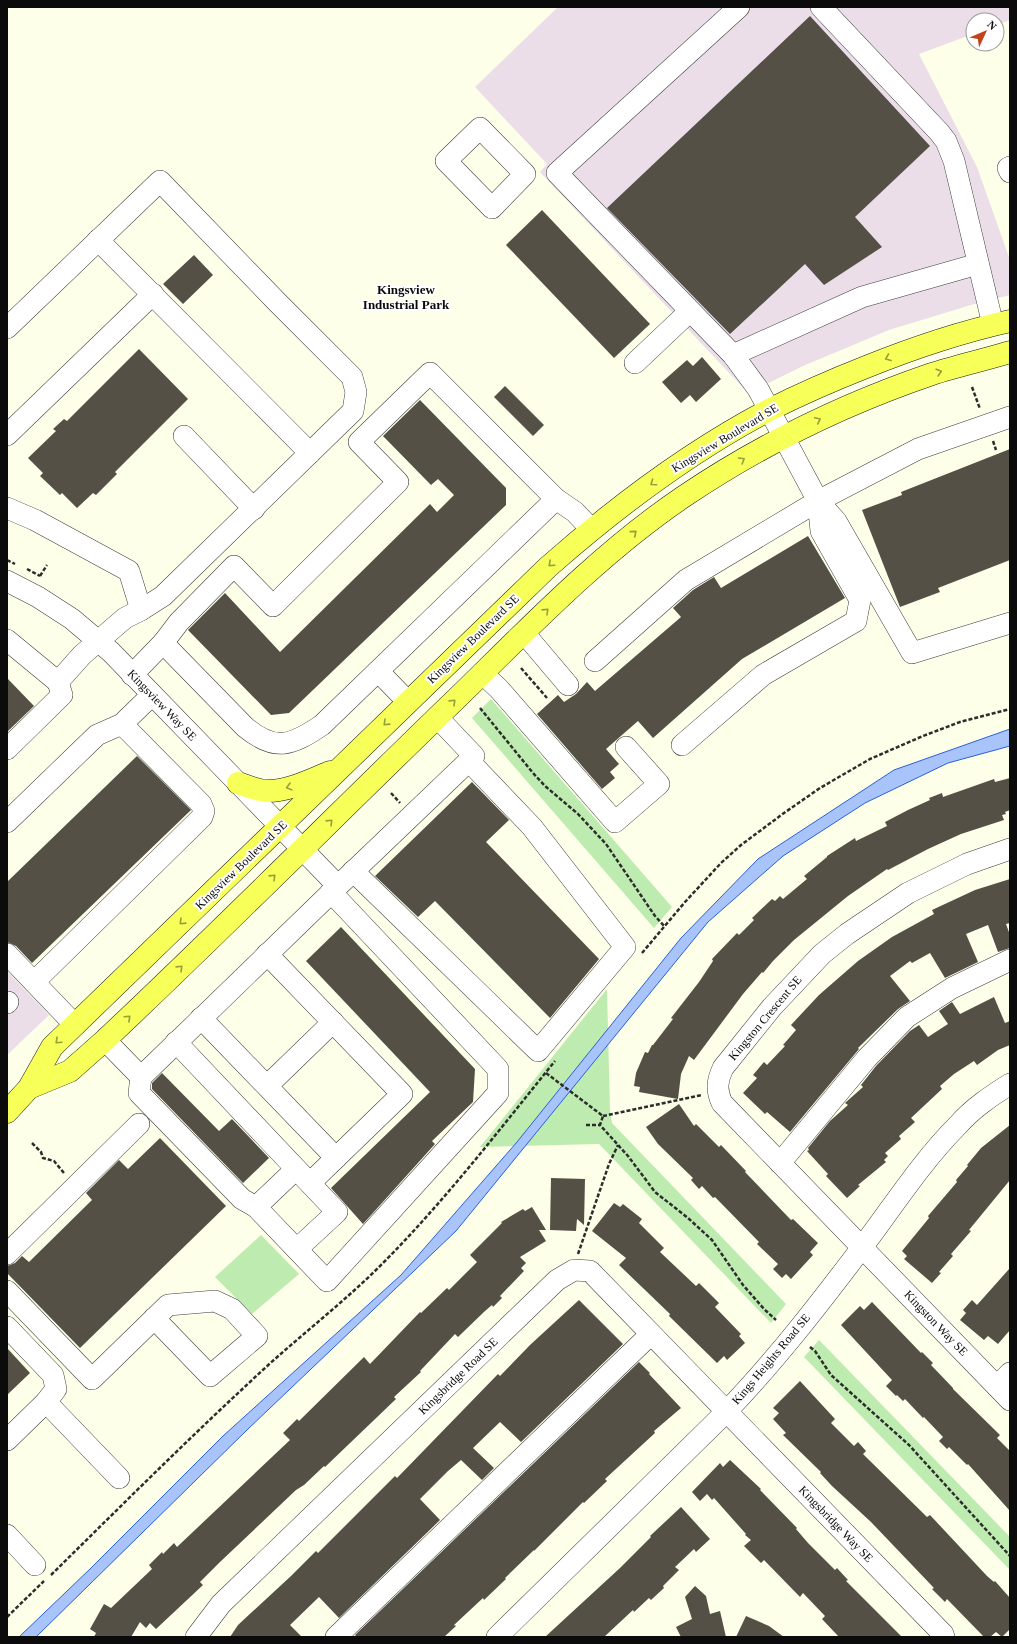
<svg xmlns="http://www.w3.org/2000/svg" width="1017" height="1644" viewBox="0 0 1017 1644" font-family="Georgia,serif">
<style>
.industrial{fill:#ebdee9}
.green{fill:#beecb0}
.water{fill:#a9c4fb;stroke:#2a60d7}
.building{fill:#545046}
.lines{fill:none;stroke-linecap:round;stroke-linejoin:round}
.minor-casing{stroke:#3e3e3e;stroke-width:22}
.major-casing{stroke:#1c1c1c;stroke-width:23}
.path{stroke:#2d2d2d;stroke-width:2.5;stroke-dasharray:4 2;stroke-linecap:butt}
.minor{stroke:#fff;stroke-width:21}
.major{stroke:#f7ff59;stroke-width:22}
.oneway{stroke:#999d3a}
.labels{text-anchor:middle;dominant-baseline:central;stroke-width:4;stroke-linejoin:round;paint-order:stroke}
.street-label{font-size:12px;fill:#0b0b0b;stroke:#fff}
.neighbourhood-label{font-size:13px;font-weight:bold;fill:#0b0b0b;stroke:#fff}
</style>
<rect width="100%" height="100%" fill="#fdffe9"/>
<g class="industrial">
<path d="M558 7H1010V20L997 25V20H973V34L919 54 977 167 1010 260V295L971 305 889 330 803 366 748 393 540 172 547 164 475 87Z"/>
<path d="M7 971 49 1015 7 1055Z"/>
</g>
<g class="green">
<path d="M491 699 672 907 654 928 472 718Z"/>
<path d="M607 989 610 1111 612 1123 786 1304 771 1323 599 1144 480 1147Z"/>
<path d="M261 1235 299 1274 252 1314 215 1277Z"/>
<path d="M819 1340 1010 1537V1570L804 1357Z"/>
</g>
<path class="water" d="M1010 729V746L948 763 865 803 783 856 708 922 456 1231 248 1429 36 1637H19L90 1569 223 1436 401 1275 517 1142 681 938 758 859 894 770Z"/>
<g class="building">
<path d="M810 16 930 146 855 217 882 247 824 285 805 264 730 334 607 208Z"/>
<path d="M542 210 650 324 614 358 506 245Z"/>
<path d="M194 255 213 275 183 304 163 284Z"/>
<path d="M139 349 188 399 115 472 117 474 96 495 93 493 77 508 62 493 60 495 40 476 43 473 28 458 56 431 53 429 64 419 67 421Z"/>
<path d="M702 357 721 379 696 402 690 395 681 403 662 382 687 360 693 366Z"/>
<path d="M505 386 544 425 533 436 494 397Z"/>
<path d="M420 400 506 488V505L289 713 271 715 188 630 225 593 280 652 430 504 437 512 454 495 438 479 431 485 383 436Z"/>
<path d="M1010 449V560L938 588 940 592 900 607 862 510 902 495 901 492Z"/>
<path d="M808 536 845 598 742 659 653 738 638 721 606 749 619 764 610 772 615 778 602 789 537 714 558 695 564 702 576 694 587 682 595 691 681 617 673 608 693 590 714 577 721 588Z"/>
<path d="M7 678 34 706 7 732Z"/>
<path d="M137 756 191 810 32 963 16 946 7 942V882Z"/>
<path d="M1010 778V810L1005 812 1006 814 1002 815 1004 820 961 834 928 849 888 870 887 869 848 896 794 940 773 961 763 973 762 972 743 994 694 1060 689 1056 681 1074 678 1099 639 1092 640 1087 634 1086 636 1073 645 1052 648 1053 652 1045H653L673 1019 671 1018 699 982 713 961 712 959 737 933 739 935 754 920 752 918 772 899 775 901 780 896 783 899 807 879 804 876 827 857V856L855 838 856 841 887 826 885 822 908 810 930 800 929 798 942 793 943 797 994 779 995 782Z"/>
<path d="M472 782 509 820 486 842 599 959 550 1018 435 901 418 917 375 876Z"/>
<path d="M1010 879V923L1006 924 1010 935V948L998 952 988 925 966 934 978 962 945 978 930 953 912 963 910 961 890 976 910 1001 898 1009 858 1048 859 1049 790 1132 767 1112 765 1114 743 1093 757 1078 753 1075 764 1062 767 1065 785 1046 783 1045 796 1030 791 1025 819 995 858 961 892 937 934 914 932 910 975 890Z"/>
<path d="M341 927 475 1069 473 1102 432 1141 435 1144 363 1224 331 1188 430 1092 306 961Z"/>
<path d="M994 997 1005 1023 1010 1021V1045L998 1050 977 1065 974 1061 954 1074 940 1086 942 1089 911 1118 915 1122 899 1136 901 1139 885 1153 888 1156 884 1160 886 1162 858 1185 860 1186 847 1198 826 1176 828 1174 807 1151 809 1150 808 1148 830 1121 848 1105 845 1103 863 1087 861 1085 876 1066 910 1031 919 1025 928 1037 948 1024 939 1011 952 1002 960 1014Z"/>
<path d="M162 1073 219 1131 232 1119 269 1158 243 1183 152 1089V1083Z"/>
<path d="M679 1104 694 1126 696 1124 719 1147 721 1145 746 1171 745 1172 791 1220 793 1219 818 1243 810 1252 813 1255 791 1279 786 1274 782 1278 773 1269 778 1264 757 1244 759 1242 715 1197 713 1198 702 1186 699 1189 691 1180 693 1178 658 1144 646 1127Z"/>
<path d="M1010 1125V1180L969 1230 971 1231 951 1254 953 1256 939 1272 941 1273 932 1283 904 1259 907 1256 902 1251 929 1218 928 1216 957 1182 956 1180 968 1166 967 1165 981 1148Z"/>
<path d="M160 1138 226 1206 80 1348 7 1273V1266L15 1263 22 1256 29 1262 92 1200 86 1193 119 1160 128 1169Z"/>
<path d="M551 1178 585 1179 584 1225 577 1219 576 1231 550 1230Z"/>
<path d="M614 1203 620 1207 623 1204 642 1219 639 1223 664 1248 660 1252 696 1286 699 1283 719 1303 715 1307 741 1334 739 1336 745 1343 727 1360 724 1356 717 1363 669 1316 670 1314 619 1265 626 1258 592 1231Z"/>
<path d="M532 1207 546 1230H539L546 1241 520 1257 526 1263 521 1268 524 1271 500 1296 502 1298 493 1307 492 1305 485 1311 458 1337 455 1334 420 1371 421 1372 394 1397 396 1399 325 1467 324 1466 304 1485 296 1490 220 1562 200 1582 203 1585 156 1629 150 1623 146 1628 140 1622 131 1637H94L96 1633 90 1629 104 1604 111 1608 152 1569 149 1565 162 1552 163 1554 174 1543 177 1547 290 1440 283 1433 297 1419 299 1421 364 1357 370 1364 420 1312 421 1313 447 1288 449 1290 477 1262 470 1255 502 1223 501 1222 523 1209 525 1211Z"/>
<path d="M1010 1268V1330L998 1344 988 1336 984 1340 960 1320 966 1313 963 1310 972 1300 977 1305Z"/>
<path d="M579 1300 623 1344 521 1442 500 1422 473 1448 494 1468 482 1480 461 1460 448 1471 420 1499 440 1520 339 1618 319 1597 290 1625 302 1637H230L238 1625 291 1576 316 1551 318 1553 395 1476 397 1478 498 1374 500 1376 530 1345Z"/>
<path d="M872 1302 921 1353 922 1352 933 1363 931 1365 953 1388V1389L1000 1435 997 1438 1010 1451V1511L968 1464 967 1465 949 1447 947 1449 939 1441 943 1437 924 1417 923 1418 905 1399 903 1401 897 1395 896 1396 886 1386 892 1380 841 1325 860 1306 864 1310Z"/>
<path d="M7 1348 30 1373 7 1395Z"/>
<path d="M639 1362 650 1373 649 1374 681 1408 654 1431 655 1433 605 1479 607 1481 584 1503 583 1502 534 1551V1550L505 1578 506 1579 484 1600 483 1598 454 1625 456 1626 444 1637H357L355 1635Z"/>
<path d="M800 1381 835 1419 831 1423 854 1446 858 1442 866 1451 863 1454 867 1458 927 1517 930 1515 987 1576 994 1582 995 1581 1010 1598V1629L1002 1637 996 1632 990 1637H984L947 1599 945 1602 932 1589 934 1588 871 1522 832 1486 820 1473 821 1472 783 1435 786 1433 773 1419 779 1413 773 1408Z"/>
<path d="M730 1460 761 1489 760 1490 797 1528 796 1529 808 1543 835 1570 837 1568 848 1580 846 1581 902 1637H839L822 1619 825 1616 803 1593 800 1597 764 1560 761 1563 744 1546 751 1540 745 1535 746 1534 714 1498 712 1500 707 1494 700 1501 692 1492 720 1463 723 1467Z"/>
<path d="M681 1507 710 1539 696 1552 694 1549 675 1567 679 1570 663 1586 664 1588 651 1600 649 1598 634 1612 633 1610 604 1637H545L620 1568 651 1537 650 1536Z"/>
<path d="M695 1586 706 1596 710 1614 720 1611 726 1637H681L676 1627 692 1619 685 1597Z"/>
<path d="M746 1616 769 1626 784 1637H736Z"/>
</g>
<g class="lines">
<defs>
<g id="minor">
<path d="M739 7 557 173 733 355 758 389 818 501 918 449 1010 417"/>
<path d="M821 7 939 132 946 141 954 161 993 325"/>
<path d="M480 128 525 174 492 208 446 161Z"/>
<path d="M1010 167 1008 168 1010 172"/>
<path d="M98 240 310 453"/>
<path d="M7 328 160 181 278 303 352 377 356 392 353 411 163 596 141 610"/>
<path d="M733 355 862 297 978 264"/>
<path d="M635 363 690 311"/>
<path d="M7 435 153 294"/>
<path d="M184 436 254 509"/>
<path d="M7 508 35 520 129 571 141 610 125 618 82 655 58 682 7 640"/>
<path d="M7 581 38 597 72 619 111 652 338 886 474 756 437 717"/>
<path d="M524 633 568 685"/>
<path d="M163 643 179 622 234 566 273 606 398 482 359 442 430 373 556 499 575 512 591 529"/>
<path d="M595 661 686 580 818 501 836 521 912 653 1010 623"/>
<path d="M378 671 408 702"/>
<path d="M482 673 499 689 615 822 659 784 626 747"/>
<path d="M132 675 163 643 245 727C275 752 291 746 322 725L556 499"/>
<path d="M682 745 763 675 856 621 860 600 821 531 818 501"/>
<path d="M7 749 62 695 58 682"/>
<path d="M7 822 97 735 122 724 152 695"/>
<path d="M1010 849 967 864 908 893 847 934 822 954 772 1007 723 1068C717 1081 716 1090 722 1103L1010 1400"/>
<path d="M353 871 538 1051 625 947 532 827 469 761"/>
<path d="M7 954 75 1025"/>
<path d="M267 954 402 1094 310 1183"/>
<path d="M34 982 202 817 204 811 201 804 122 724"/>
<path d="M7 1003 8 1002"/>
<path d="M201 1018 336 1158"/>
<path d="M105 1040 141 1077 338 886"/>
<path d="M176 1042 337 1212 297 1249"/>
<path d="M141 1077 139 1093 242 1199 256 1207"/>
<path d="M267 1086 333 1022"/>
<path d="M780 1163 867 1058 907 1017 952 988 1010 960"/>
<path d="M296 1169 256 1207 327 1281 498 1093V1069L331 892"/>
<path d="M7 1254 139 1124"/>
<path d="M7 1291 92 1379 168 1305 215 1301 232 1309 257 1336 210 1376 154 1318"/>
<path d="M7 1327 53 1375 56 1389 46 1402 7 1440"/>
<path d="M997 1386 1010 1373"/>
<path d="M46 1402 119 1478"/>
<path d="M7 1535 35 1565"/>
<path d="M196 1637 221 1604 557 1280 574 1270 590 1271 943 1634 944 1637"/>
<path d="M336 1637 651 1334"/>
<path d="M497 1637 726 1412C776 1360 820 1303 863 1246 894 1205 922 1161 958 1125 973 1108 991 1096 1010 1084"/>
</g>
<g id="major">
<path d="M238 783C247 786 258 791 268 791 289 791 310 780 330 772"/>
<path d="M29 1088 70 1071 105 1040C223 929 337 814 454 701 527 630 599 554 683 497 760 445 844 404 932 374 957 366 984 360 1010 352"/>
<path d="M7 1112 29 1088 52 1047 548 567C616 507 689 452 769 410 801 394 833 380 866 367 913 348 961 332 1010 321"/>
</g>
</defs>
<use href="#minor" class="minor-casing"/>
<use href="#major" class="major-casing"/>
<g class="path">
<path d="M972 387 980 409"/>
<path d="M993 441 996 450"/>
<path d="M7 560 15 564"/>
<path d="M27 569 40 576"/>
<path d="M40 576 47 565"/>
<path d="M521 668 547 698"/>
<path d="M480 708 533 773 545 786 578 814 606 844 655 916 665 927"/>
<path d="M391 793 400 803"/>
<path d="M642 953 685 902 721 863 741 845 784 813 820 788 870 759 923 736 960 722 1010 709"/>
<path d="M546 1073 603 1116 600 1125 628 1156 655 1192 688 1218 712 1240 743 1285 764 1309 776 1320"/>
<path d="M603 1116 702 1095"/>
<path d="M586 1125H600"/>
<path d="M32 1143 41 1152 43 1158 54 1161 64 1173"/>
<path d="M578 1254 609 1164 618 1145"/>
<path d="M810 1347 815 1351 831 1375 909 1445 1010 1556"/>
<path d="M51 1575C117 1510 183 1444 251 1381 295 1339 344 1303 386 1260 447 1198 500 1129 555 1061"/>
<path d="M7 1617 44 1581"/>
</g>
<use href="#minor" class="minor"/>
<use href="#major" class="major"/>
</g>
<defs><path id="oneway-chevron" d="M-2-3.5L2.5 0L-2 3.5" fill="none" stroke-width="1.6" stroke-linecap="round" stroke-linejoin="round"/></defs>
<g class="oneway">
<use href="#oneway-chevron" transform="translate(888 358) rotate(158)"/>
<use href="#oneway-chevron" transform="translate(939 372) rotate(-16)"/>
<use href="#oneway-chevron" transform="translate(818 420) rotate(-25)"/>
<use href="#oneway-chevron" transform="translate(742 460) rotate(-31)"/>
<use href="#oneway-chevron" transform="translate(653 483) rotate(145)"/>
<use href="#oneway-chevron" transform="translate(634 533) rotate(-40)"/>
<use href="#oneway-chevron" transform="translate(551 564) rotate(138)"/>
<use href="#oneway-chevron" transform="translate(546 611) rotate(-44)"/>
<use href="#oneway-chevron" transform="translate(453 702) rotate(-44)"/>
<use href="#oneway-chevron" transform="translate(386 723) rotate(136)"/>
<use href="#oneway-chevron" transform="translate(289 787) rotate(165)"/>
<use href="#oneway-chevron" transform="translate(330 822) rotate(-44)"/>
<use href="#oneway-chevron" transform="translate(273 877) rotate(-44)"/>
<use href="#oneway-chevron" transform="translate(182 922) rotate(136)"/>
<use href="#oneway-chevron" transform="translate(180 968) rotate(-44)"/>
<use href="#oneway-chevron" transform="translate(128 1018) rotate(-43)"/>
<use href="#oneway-chevron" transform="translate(58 1041) rotate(137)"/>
</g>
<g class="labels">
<g class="street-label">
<text transform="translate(725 438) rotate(-31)">Kingsview Boulevard SE</text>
<text transform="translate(473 639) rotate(-44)">Kingsview Boulevard SE</text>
<text transform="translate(162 705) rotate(46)">Kingsview Way SE</text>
<text transform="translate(241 865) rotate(-44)">Kingsview Boulevard SE</text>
<text transform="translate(765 1018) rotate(-50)">Kingston Crescent SE</text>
<text transform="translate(936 1323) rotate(46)">Kingston Way SE</text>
<text transform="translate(771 1359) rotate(-50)">Kings Heights Road SE</text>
<text transform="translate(458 1376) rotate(-44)">Kingsbridge Road SE</text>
<text transform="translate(836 1524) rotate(46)">Kingsbridge Way SE</text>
</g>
<g class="neighbourhood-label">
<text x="406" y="289">Kingsview<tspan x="406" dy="15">Industrial Park</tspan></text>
</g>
</g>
<rect width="1017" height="1644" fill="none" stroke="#0b0b0b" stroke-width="16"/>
<g transform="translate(985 32) rotate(46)"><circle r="19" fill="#ffffff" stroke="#9d9d9d"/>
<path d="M0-3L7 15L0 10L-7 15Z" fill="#c44319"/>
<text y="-6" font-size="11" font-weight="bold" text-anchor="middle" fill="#0b0b0b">N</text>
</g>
</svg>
